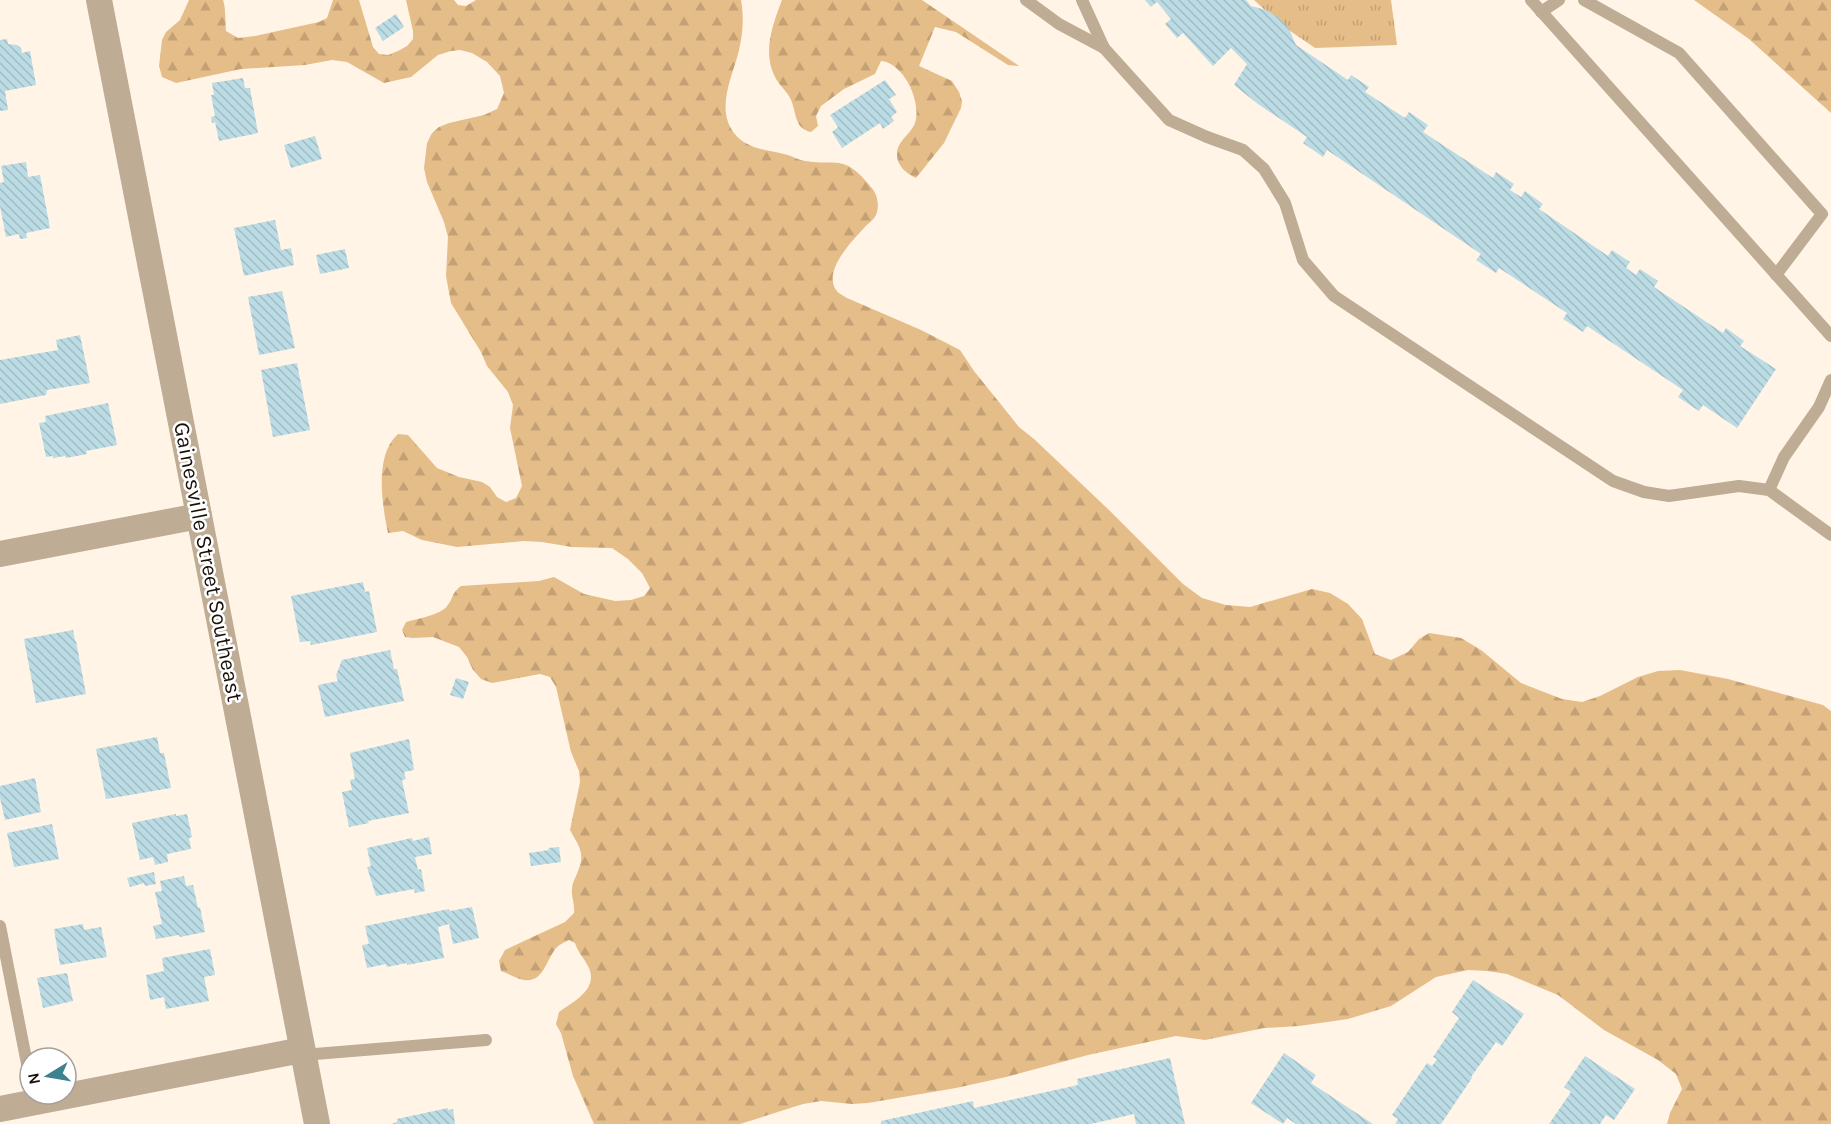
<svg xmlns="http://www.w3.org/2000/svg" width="1831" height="1124" viewBox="0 0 1831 1124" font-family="Karla,sans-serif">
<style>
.grass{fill:url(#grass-tufts)}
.forest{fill:url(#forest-firs)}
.building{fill:url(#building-back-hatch)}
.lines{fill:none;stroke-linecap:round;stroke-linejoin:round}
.lane{stroke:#beac95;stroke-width:12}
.street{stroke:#beac95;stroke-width:26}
.labels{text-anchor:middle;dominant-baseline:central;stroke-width:5;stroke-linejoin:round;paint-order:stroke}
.street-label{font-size:22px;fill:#18110a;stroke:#fff}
</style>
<defs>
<pattern id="grass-tufts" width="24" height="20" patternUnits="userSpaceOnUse" patternTransform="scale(1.5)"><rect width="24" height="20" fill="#e5bd89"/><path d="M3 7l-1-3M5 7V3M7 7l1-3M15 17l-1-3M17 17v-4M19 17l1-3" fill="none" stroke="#c4a175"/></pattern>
<pattern id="forest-firs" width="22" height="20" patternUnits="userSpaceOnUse" patternTransform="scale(1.5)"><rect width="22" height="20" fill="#e5bd89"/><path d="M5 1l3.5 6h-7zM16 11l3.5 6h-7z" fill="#c4a175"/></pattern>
<pattern id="building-back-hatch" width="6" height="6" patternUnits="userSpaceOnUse" patternTransform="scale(1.5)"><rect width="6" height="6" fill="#bcdce5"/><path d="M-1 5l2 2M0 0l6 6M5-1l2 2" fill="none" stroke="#a1bcc3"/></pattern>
</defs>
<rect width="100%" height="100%" fill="#fff4e6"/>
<path class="grass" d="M1254 0H1391L1397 45 1315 48 1280 24Z"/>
<g class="forest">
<path d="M189 0H223C226 8 225 22 226 31L238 38 255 36 319 22 327 18 333 0H359L373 47 379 54 388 55 398 51 407 46 413 39V31L406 0H454L458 5 466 6 476 0H741C744 17 743 33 739 50 733 76 715 108 734 133 747 150 770 150 788 155 794 157 799 160 805 161 833 166 842 155 864 179 867 183 873 188 875 193 878 199 879 208 876 215 874 220 867 224 864 228 851 242 823 271 836 290 839 294 844 296 847 298L921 330 960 350 974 371 1019 427 1034 439 1109 510 1183 584 1202 598 1226 605 1250 607 1312 589 1330 593 1348 604 1362 619 1375 654 1391 660 1408 652 1419 639 1429 633 1461 638 1481 650 1521 683 1562 699 1582 702 1600 696 1638 677 1658 671 1680 670 1728 679 1823 705 1831 711V1124H1667L1670 1113 1682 1089 1676 1074 1658 1060 1604 1030 1558 995 1507 974 1487 971 1468 970 1436 977 1391 1006 1348 1019 1299 1026 1264 1028 1205 1040 1176 1036 1088 1055 1006 1077 956 1088 868 1103 852 1104 821 1101 803 1104 740 1124H594L573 1076 561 1033 556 1024 559 1012C574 1001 598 990 589 968 585 959 578 953 575 943L569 940C565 942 560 944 557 947 546 959 544 983 524 980 516 978 509 974 501 971L499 961 505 950 565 922 574 913C575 903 571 897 572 889 572 883 576 877 578 871 586 853 578 845 570 830L580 782 579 771 571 752 556 687 550 677 540 674 492 683 481 679 473 670 467 657 459 647 433 637 413 638 405 637 402 630 406 622C416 619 441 615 447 606 454 598 450 595 461 586L539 581 554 577 584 594 615 601 631 600 644 596 650 588 642 573 628 559 612 548 572 547 542 542 524 541 457 547 422 540 403 531 388 533C382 504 374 455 398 434L408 435 437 468 459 477 482 482 490 487 497 497 506 502 516 498 522 486 510 428 513 405 508 392 487 366 481 352 451 303 446 276 448 237 444 222 427 182 424 168 427 143 432 133 439 127 449 123 484 115 497 109 504 93 500 76 487 62 472 53 460 50 451 51 438 55 411 77 384 83 347 62 332 60 305 65 241 69 176 83 162 77 159 66 162 40 166 32 180 20Z"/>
<path d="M782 0H922L1019 66 1008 65 956 32 935 27 919 66 952 81 959 92 962 101 961 108 944 143 916 178C907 174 897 166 897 155 896 142 911 134 915 123 922 102 904 63 881 61L875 74 844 89 821 106 816 116 818 126 811 132C794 128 797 114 791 100 787 91 779 85 775 77 762 52 773 24 782 0Z"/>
<path d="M1694 0H1831V113L1749 39Z"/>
</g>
<g class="building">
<path d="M1145 0H1246L1251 6 1266 10 1279 18 1289 29 1296 45 1348 80 1351 75 1369 87 1365 92 1405 118 1409 112 1428 125 1423 132 1493 178 1496 172 1514 184 1510 190 1521 197 1525 191 1543 204 1539 209 1608 256 1612 250 1630 262 1626 268 1636 275 1640 269 1658 281 1654 287 1723 333 1726 328 1744 341 1740 346 1776 369 1737 428 1703 405 1699 411 1678 397 1683 390 1587 326 1583 332 1563 319 1567 313 1499 268 1496 273 1476 260 1481 254 1327 150 1323 157 1303 143 1307 137 1258 104 1234 85 1247 64 1231 48 1213 66 1183 33 1177 38 1165 24 1171 19 1157 2 1151 7Z"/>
<path d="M396 14 404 27 383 41 375 28Z"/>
<path d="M7 39 8 44 17 45 21 48 22 53 30 51 36 85 5 91 8 110 0 111V40Z"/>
<path d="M243 78 245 88H250L258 133 219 141 215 122 212 123 211 117 215 116 211 95H214L212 83Z"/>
<path d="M885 80 896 95 889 99 897 112 891 117 894 121 883 129 880 123 842 148 832 132 838 127 830 115Z"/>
<path d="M315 136 322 159 291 168 284 145Z"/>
<path d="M26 162 28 177 40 175 50 228 26 233 27 238 20 239 19 234 6 237 0 206V183L4 182 1 166Z"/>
<path d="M275 220 281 250 291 248 294 265 244 276 234 228Z"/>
<path d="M345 249 349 268 320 274 316 255Z"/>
<path d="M282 291 295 348 259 355 248 297Z"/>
<path d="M80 335 90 383 47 390 46 395 0 404V360L58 350 56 340Z"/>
<path d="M297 363 310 430 273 437 261 370Z"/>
<path d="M108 403 117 445 86 451 87 454 66 458 65 456 53 458V456L46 457 39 423 46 422 45 416Z"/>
<path d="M363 582 365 592 369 591 377 632 311 645 310 641 300 642 291 596Z"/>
<path d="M73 630 75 641H76L86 694 36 703 24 639Z"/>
<path d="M390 650 394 669H397L404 701 325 717 318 685 338 681 336 675 342 660Z"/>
<path d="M456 678 469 682 463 699 450 695Z"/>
<path d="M157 737 160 753H164L171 788 106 799 96 749Z"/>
<path d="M409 739 414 770 404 772 406 779 402 780 409 813 368 821 369 823 349 827 342 792 352 790 350 780 355 779 350 753Z"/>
<path d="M35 778 41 812 5 820 0 798V786Z"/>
<path d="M176 814V816L187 814 192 837 189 838 191 849 167 854 168 862 155 865 153 857 140 860 132 823Z"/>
<path d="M52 824 59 859 14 867 7 833Z"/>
<path d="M429 837 432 854 415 857 418 870 421 869 425 891 415 893 414 889 376 896 367 867 371 866 367 848 412 838 413 841Z"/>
<path d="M559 847 561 862 531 866 529 853 549 850 548 848Z"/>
<path d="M154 872 156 884 145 886 144 883 130 887 127 878Z"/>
<path d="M184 876 186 886 193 885 198 908 200 907 205 932 180 937 179 935 156 939 153 926 162 924 155 892 162 891 160 881Z"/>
<path d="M472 907 479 938 453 944 449 924 438 927 444 958 407 965V963L387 967 386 964 367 968 362 945 369 944 365 926 449 909 450 911Z"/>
<path d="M83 924 84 930 101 927 107 957 60 965 54 929Z"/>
<path d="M210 949 215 975 204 977 209 1001 166 1009 164 997 150 1000 146 975 164 971 162 958Z"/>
<path d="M67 973 73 1001 43 1008 37 978Z"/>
<path d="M1473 980 1524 1014 1502 1046 1496 1042 1471 1077 1472 1078 1441 1124H1395L1398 1119 1392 1115 1427 1063 1432 1066 1437 1059 1433 1057 1459 1018 1452 1012Z"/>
<path d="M1284 1053 1316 1075 1311 1083 1373 1124H1296L1287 1118 1283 1124 1251 1103Z"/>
<path d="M1585 1056 1635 1089 1614 1120 1606 1115 1600 1124H1549L1571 1092 1564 1087Z"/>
<path d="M1170 1058 1185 1124H1136L1134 1114 1091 1124H881V1121L973 1101 974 1108 1078 1085 1077 1079Z"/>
<path d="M448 1108V1110L453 1109 455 1124H391L397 1122V1119Z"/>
</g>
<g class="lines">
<g class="lane">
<path d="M1026 0 1059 24 1104 48 1169 120 1207 137 1243 150 1264 169 1285 203 1303 260 1334 296 1613 481 1644 492 1669 496 1739 486 1769 490 1831 535"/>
<path d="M1082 0 1104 48"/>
<path d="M1531 0 1831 336"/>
<path d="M1584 0 1679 53 1822 214 1776 275"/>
<path d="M1541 12 1559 0"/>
<path d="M1769 490 1784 457 1819 407 1831 380"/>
<path d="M0 926 30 1079"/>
<path d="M303 1055 486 1040"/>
</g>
<g class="street">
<path d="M99 0 317 1124"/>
<path d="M0 554 199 516"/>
<path d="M0 1109 302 1050"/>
</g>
</g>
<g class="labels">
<g class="street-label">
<text transform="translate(208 562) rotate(79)">Gainesville Street Southeast</text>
</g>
</g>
<g transform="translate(48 1076) rotate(259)"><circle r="28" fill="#ffffff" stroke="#a3a09d" stroke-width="1.5"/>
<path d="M0-4.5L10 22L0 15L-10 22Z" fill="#3e8191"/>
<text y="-9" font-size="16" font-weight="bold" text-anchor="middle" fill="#18110a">N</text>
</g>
</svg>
